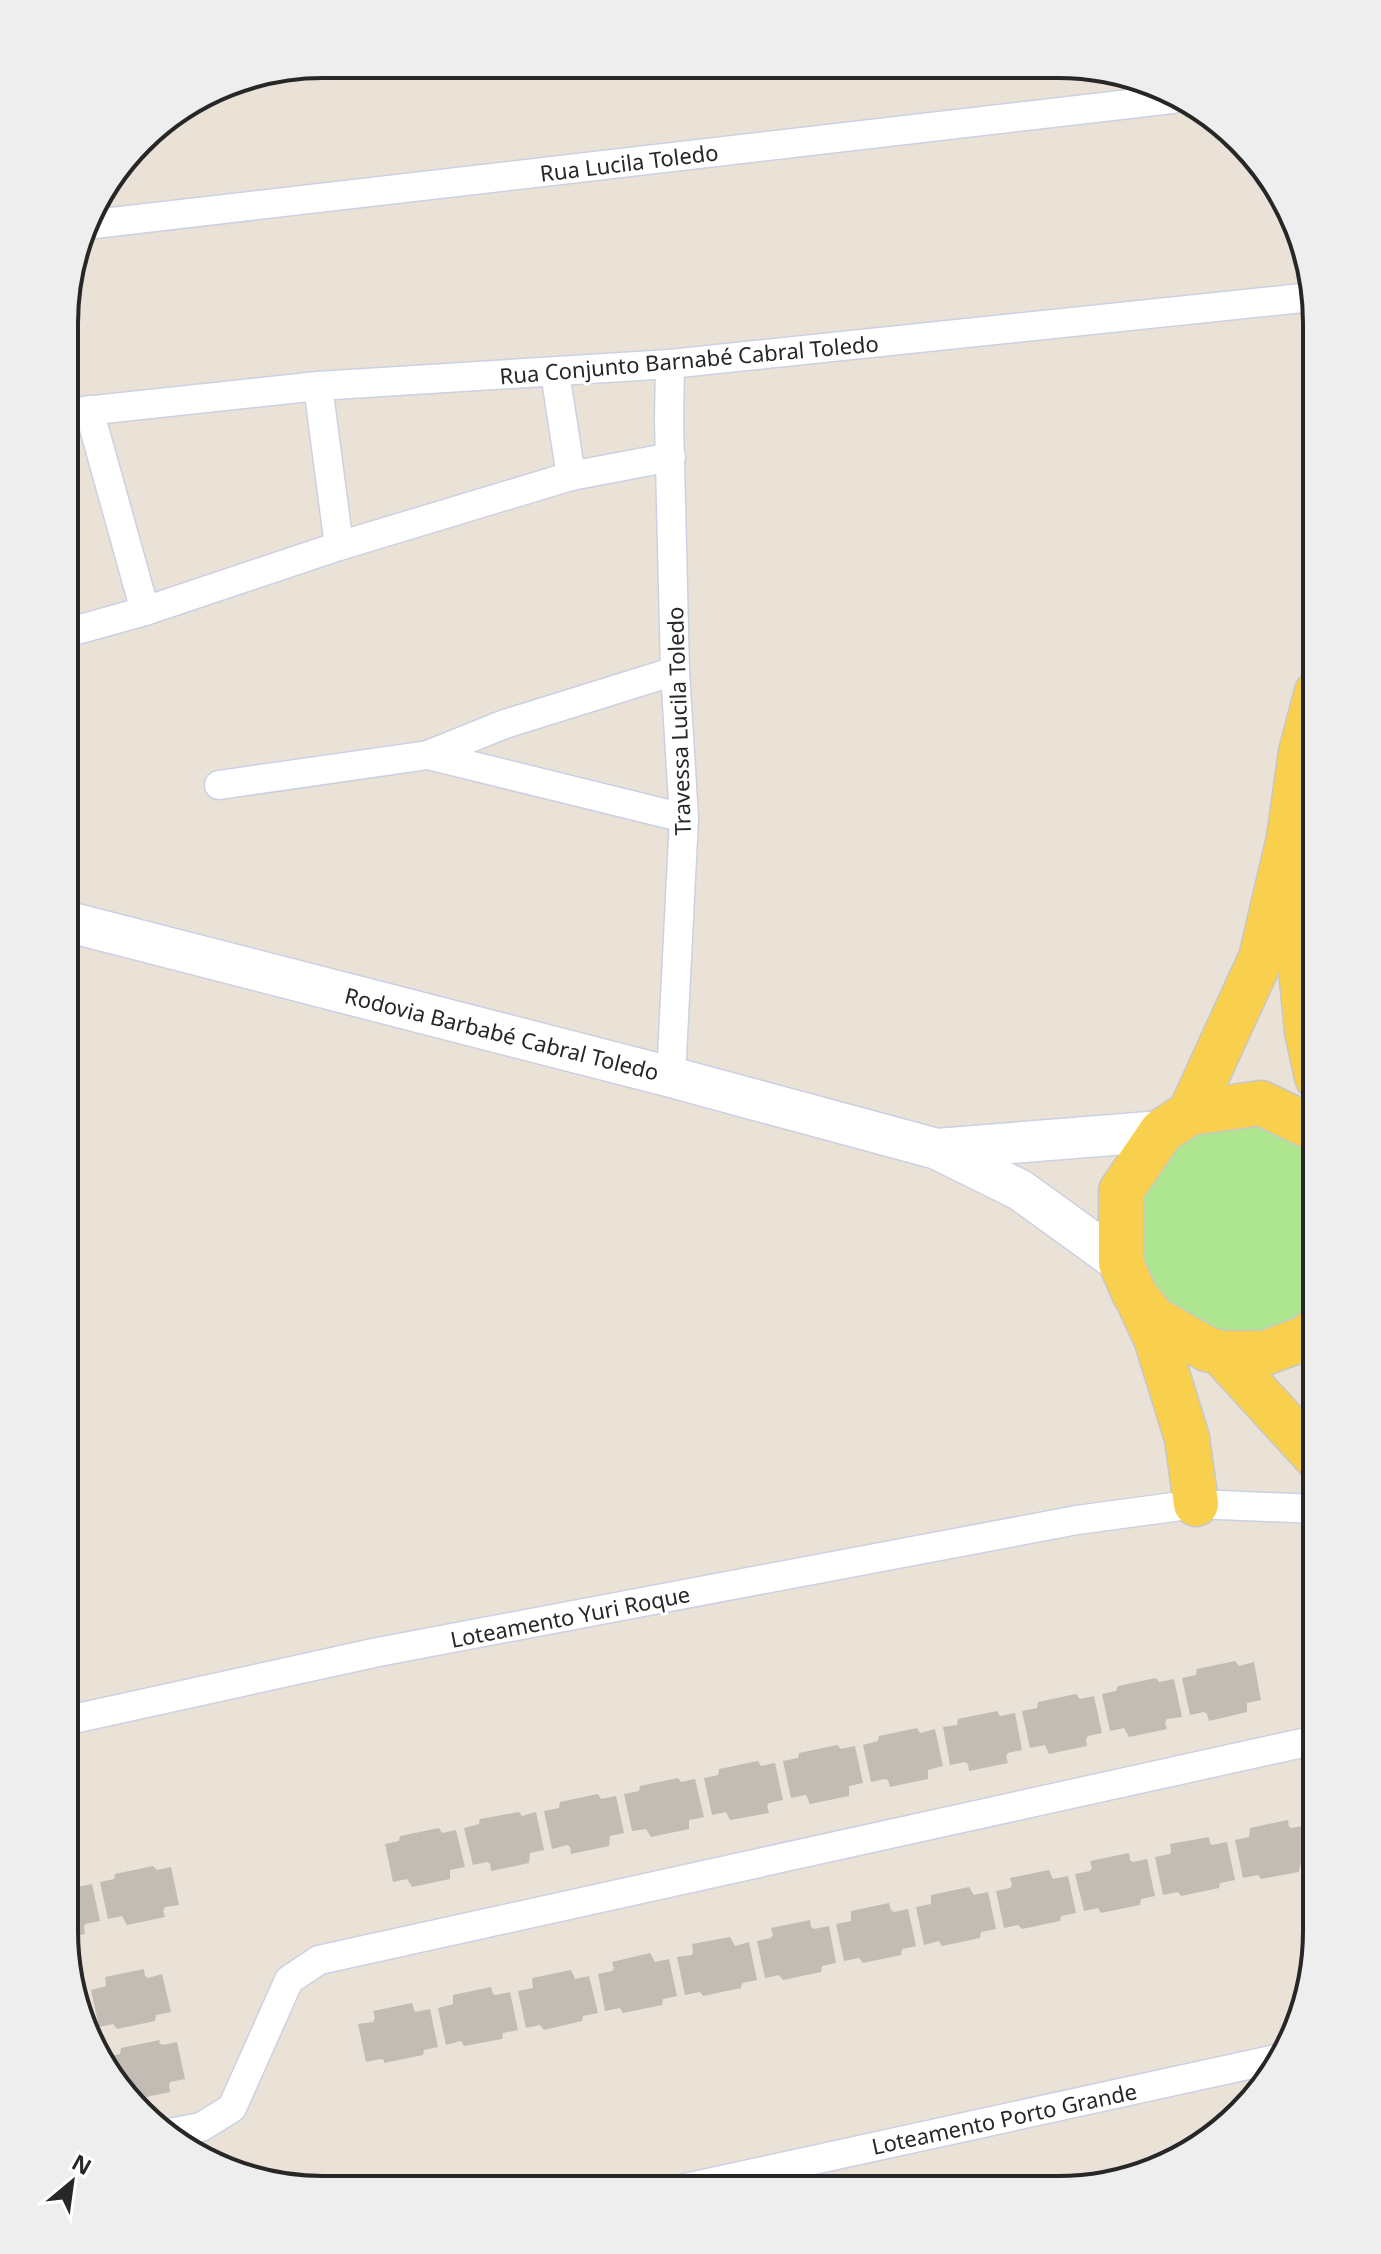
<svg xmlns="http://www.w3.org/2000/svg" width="1381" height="2254" viewBox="0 0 1381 2254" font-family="'Noto Sans',sans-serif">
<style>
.green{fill:#aee68f}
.building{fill:#c2bcb4}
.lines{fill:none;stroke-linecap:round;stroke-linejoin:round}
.street-casing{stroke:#ccd1e2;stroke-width:31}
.secondary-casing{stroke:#ccd1e2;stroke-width:43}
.primary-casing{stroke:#c7c7c7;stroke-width:47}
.street{stroke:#fff;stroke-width:28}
.secondary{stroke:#fff;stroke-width:40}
.primary{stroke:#f9d04e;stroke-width:44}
.labels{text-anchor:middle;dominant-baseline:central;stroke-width:6;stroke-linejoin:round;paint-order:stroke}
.street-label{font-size:22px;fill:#272727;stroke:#fff}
.rim{fill:none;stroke:#272727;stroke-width:4}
</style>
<rect width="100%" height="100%" fill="#ebe2d7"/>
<path class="green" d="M1244 1115 1317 1142V1317L1282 1337 1204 1336 1144 1285 1131 1208 1171 1141Z"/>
<g class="building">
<path d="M1235 1661 1239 1666 1254 1662 1261 1700 1247 1703V1712L1209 1721 1207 1714 1204 1712 1190 1715 1182 1678 1196 1675 1197 1669Z"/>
<path d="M1156 1678 1159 1682 1174 1679 1182 1717 1167 1719 1165 1723 1167 1729 1129 1737 1124 1728 1110 1731 1102 1694 1116 1691 1118 1686Z"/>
<path d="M1076 1694 1080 1699 1094 1696 1102 1733 1088 1736 1086 1739 1087 1746 1049 1754 1045 1745 1030 1748 1022 1711 1037 1708 1038 1702Z"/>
<path d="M997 1711 1000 1716 1015 1713 1022 1750 1008 1753 1006 1756 1008 1763 969 1771 968 1764 965 1762 950 1765 943 1727 957 1725 958 1719Z"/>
<path d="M917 1728 920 1733 935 1729 943 1766 928 1770V1779L890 1787 888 1780 885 1779 871 1782 863 1745 878 1741 879 1736Z"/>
<path d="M837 1745 841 1749 855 1746 863 1783 849 1786V1796L810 1804 806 1795 791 1798 783 1761 798 1758 799 1753Z"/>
<path d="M758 1761 761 1766 775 1763 783 1800 769 1803 767 1806 769 1813 730 1820 726 1812 712 1815 704 1778 718 1775 719 1769Z"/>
<path d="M678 1778 681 1782 695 1779 704 1817 689 1820V1829L651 1837 646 1829 632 1831 624 1794 639 1791 640 1786Z"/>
<path d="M598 1794 601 1799 616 1796 624 1833 610 1836 609 1846 571 1854 570 1847 567 1845 552 1849 544 1811 559 1808 560 1802Z"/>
<path d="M519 1812 522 1816 536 1812 544 1850 530 1853 529 1863 491 1871 490 1864 487 1862 473 1865 464 1828 479 1824 480 1819Z"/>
<path d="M1288 1820 1289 1827 1292 1828 1307 1825 1315 1863 1300 1865 1299 1872 1261 1879 1258 1875 1243 1878 1235 1840 1249 1837 1250 1828Z"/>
<path d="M439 1828 442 1833 456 1830 465 1867 450 1870V1879L412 1887 407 1879 393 1882 385 1844 399 1841 400 1836Z"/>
<path d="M1209 1837 1210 1843 1212 1845 1227 1842 1235 1880 1220 1883 1219 1888 1181 1896 1178 1892 1163 1895 1155 1857 1170 1854 1171 1851 1170 1844Z"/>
<path d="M1129 1853 1130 1860 1133 1862 1147 1859 1155 1896 1141 1899 1140 1905 1101 1913 1098 1908 1084 1911 1075 1874 1090 1871 1092 1868 1090 1861Z"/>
<path d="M153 1866 157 1870 171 1867 179 1905 165 1907 163 1911 165 1917 127 1925 122 1916 108 1919 100 1882 114 1879 115 1874Z"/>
<path d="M1049 1870 1053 1879 1068 1876 1076 1913 1061 1916 1060 1921 1022 1929 1018 1925 1004 1928 996 1891 1010 1888 1012 1885 1010 1878Z"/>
<path d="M74 1882 77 1887 92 1884 100 1921 85 1924 84 1927 85 1934 65 1938 64 1884Z"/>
<path d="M969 1887 974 1895 988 1892 996 1929 981 1932 980 1938 942 1946 939 1941 924 1945 916 1907 931 1904V1895Z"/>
<path d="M889 1903 891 1910 894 1912 908 1909 916 1946 902 1949 901 1955 863 1963 859 1958 844 1961 836 1924 851 1921V1911Z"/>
<path d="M810 1920 811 1927 814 1929 829 1926 836 1963 822 1966 821 1972 783 1980 779 1975 765 1978 757 1941 771 1938 773 1935 771 1928Z"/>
<path d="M730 1937 735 1946 749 1942 757 1980 742 1983 741 1988 703 1996 700 1992 685 1995 677 1957 692 1955 693 1951 692 1944Z"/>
<path d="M650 1953 655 1962 669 1959 677 1996 663 1999 662 2005 623 2013 620 2008 605 2011 598 1974 612 1971 614 1968 612 1962Z"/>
<path d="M144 1969 145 1976 148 1978 162 1974 171 2012 156 2015 155 2021 117 2029 113 2024 99 2027 91 1990 106 1986 105 1977Z"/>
<path d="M571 1970 575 1979 589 1976 598 2013 583 2016 582 2021 544 2030 540 2025 526 2028 518 1991 533 1988 532 1978Z"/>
<path d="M491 1987 493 1994 495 1995 510 1992 518 2030 503 2033 502 2039 464 2046 461 2041 446 2045 438 2008 453 2004V1995Z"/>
<path d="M82 1991 91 2029 84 2030 76 1993Z"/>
<path d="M412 2003 415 2012 430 2009 438 2047 424 2050 423 2055 384 2063V2060L381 2059 366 2062 358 2024 373 2022 375 2018 373 2011Z"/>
<path d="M160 2040 159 2043 163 2045 177 2042 185 2079 170 2082 169 2085 170 2092 137 2099 105 2057 120 2054 121 2048Z"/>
</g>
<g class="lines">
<defs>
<g id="street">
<path d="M86 225 1172 99"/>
<path d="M670 364 669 421 675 671 684 818 671 1077"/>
<path d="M555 373 571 476 671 457"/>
<path d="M318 386 339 546"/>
<path d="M89 410 145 611"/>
<path d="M66 413 318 386 670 364 1312 297"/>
<path d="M66 633 145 611 339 546 571 476"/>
<path d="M428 755 684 818"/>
<path d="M219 785 428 755 505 724 675 671"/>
<path d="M64 1721 378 1652 1077 1520 1196 1504 1317 1509"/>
<path d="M164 2134 201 2127 232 2108 289 1980 319 1960 1316 1740"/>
<path d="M681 2189 1280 2058"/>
</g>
<g id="secondary">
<path d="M65 921 671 1077 937 1149 1020 1190 1121 1263"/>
<path d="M937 1149 1162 1131"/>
</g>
<g id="primary">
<path d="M1292 877 1307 1031 1317 1077"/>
<path d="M1190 1113 1261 958 1289 838 1301 752 1317 692"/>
<path d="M1140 1304 1156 1338 1187 1438 1196 1504"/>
<path d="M1317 1329 1305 1338 1265 1353H1221L1207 1349 1154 1319 1135 1295 1121 1263V1191L1162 1131 1190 1113 1261 1103 1317 1130"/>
<path d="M1221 1353 1317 1458"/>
</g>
</defs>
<use href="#street" class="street-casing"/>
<use href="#secondary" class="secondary-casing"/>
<use href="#primary" class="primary-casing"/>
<use href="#street" class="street"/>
<use href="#secondary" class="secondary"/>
<use href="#primary" class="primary"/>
</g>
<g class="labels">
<g class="street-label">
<text transform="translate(629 162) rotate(-7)">Rua Lucila Toledo</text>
<text transform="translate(689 359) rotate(-5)">Rua Conjunto Barnabé Cabral Toledo</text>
<text transform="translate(678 721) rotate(-92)">Travessa Lucila Toledo</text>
<text transform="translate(502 1033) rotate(14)">Rodovia Barbabé Cabral Toledo</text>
<text transform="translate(570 1616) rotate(-11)">Loteamento Yuri Roque</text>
<text transform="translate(1004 2118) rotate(-12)">Loteamento Porto Grande</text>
</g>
</g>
<path d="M0 0H1381V2254H0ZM323 78H1058A245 245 0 0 1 1303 323V1931A245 245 0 0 1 1058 2176H323A245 245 0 0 1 78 1931V323A245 245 0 0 1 323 78Z" fill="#eee" fill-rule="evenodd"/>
<path class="rim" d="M323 78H1058A245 245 0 0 1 1303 323V1931A245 245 0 0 1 1058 2176H323A245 245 0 0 1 78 1931V323A245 245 0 0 1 323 78Z"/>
<g transform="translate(72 2182) rotate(29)" stroke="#ffffff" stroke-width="6" paint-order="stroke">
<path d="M0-6L14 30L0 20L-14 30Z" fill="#272727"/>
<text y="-12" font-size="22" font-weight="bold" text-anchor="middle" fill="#272727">N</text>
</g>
</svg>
